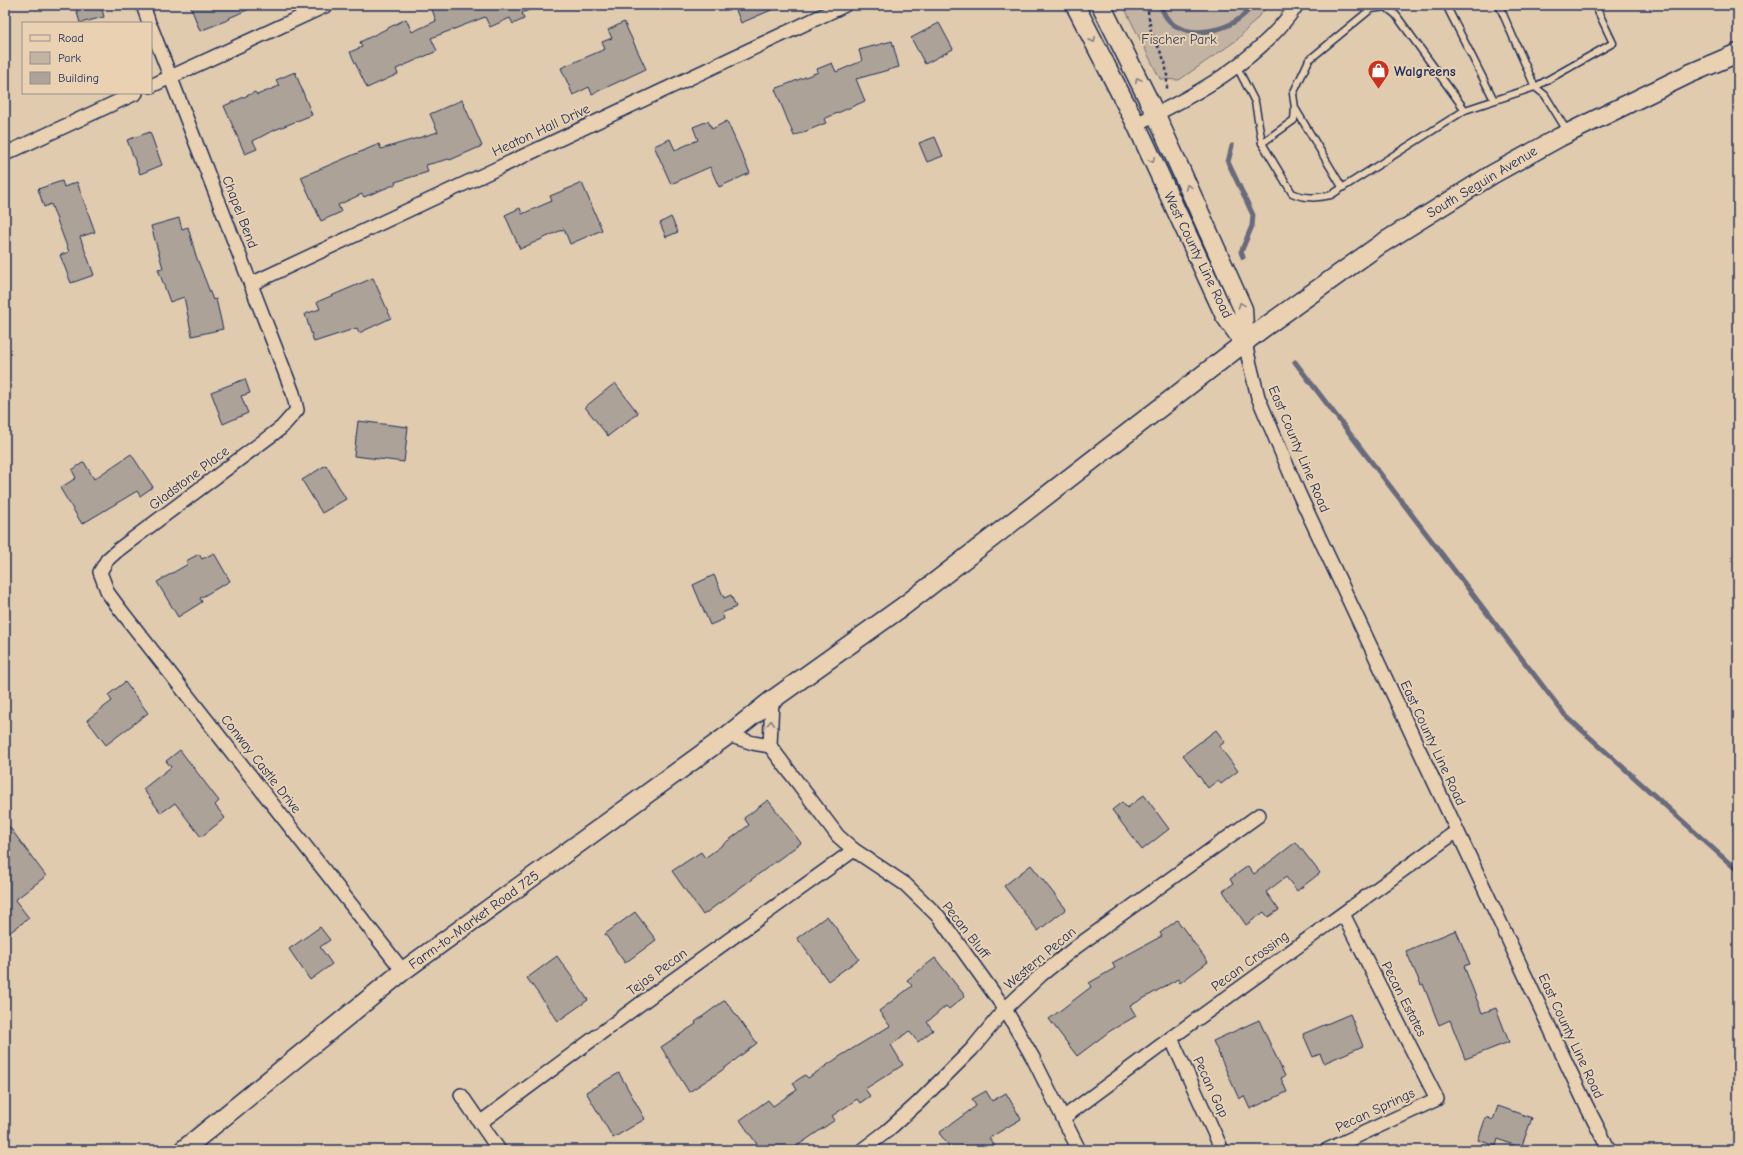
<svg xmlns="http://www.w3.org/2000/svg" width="1743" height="1155" viewBox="0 0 1743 1155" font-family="'Comic Neue',sans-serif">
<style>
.green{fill:#c3b3a2;stroke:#6f7180}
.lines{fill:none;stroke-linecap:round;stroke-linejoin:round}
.stream{stroke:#676a7d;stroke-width:5}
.building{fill:#aca298;stroke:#1b2f5e}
.lane-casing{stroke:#1b2f5e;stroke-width:9}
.street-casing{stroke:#1b2f5e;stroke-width:16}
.secondary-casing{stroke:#1b2f5e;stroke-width:21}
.path{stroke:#1b2f5e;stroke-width:2.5;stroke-dasharray:3 3;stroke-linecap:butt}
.lane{stroke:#e9d1b1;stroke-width:6}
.street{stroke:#e9d1b1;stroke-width:13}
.secondary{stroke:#e9d1b1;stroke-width:18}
.oneway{stroke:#828088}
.labels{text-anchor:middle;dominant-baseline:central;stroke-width:4;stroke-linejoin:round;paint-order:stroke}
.park-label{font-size:14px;fill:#344368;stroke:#e9d1b1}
.poi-label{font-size:14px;font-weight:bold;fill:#1b2f5e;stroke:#e9d1b1;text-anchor:start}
.street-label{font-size:14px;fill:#1b2f5e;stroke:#e9d1b1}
</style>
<rect width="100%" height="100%" fill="#e1cbae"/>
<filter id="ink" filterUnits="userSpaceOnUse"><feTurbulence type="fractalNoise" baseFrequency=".025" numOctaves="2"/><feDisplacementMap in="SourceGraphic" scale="8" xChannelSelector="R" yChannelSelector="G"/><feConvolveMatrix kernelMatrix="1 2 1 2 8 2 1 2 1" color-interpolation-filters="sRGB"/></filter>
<g filter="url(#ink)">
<path class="green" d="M1123 5H1269L1237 40 1179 80 1160 79Z"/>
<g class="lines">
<g class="stream">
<path d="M1161 5C1163 14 1167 20 1174 25 1198 40 1238 28 1252 5"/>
<path d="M1232 146 1228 162 1253 215 1252 226 1241 252 1243 257"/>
<path d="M1295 362 1565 715 1738 871"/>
</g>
</g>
<g class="building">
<path d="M75 5H101L104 17 80 23Z"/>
<path d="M190 5H258L229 18 230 19 200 31Z"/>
<path d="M441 5H541L522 13 524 19 513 24 510 18 490 27 485 17 431 38 437 51 396 69 398 74 367 88 350 52 362 47 360 42 406 19 412 32 436 21 432 9Z"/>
<path d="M734 5H783L741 23Z"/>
<path d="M624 22 646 69 592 94 589 87 573 95 561 68 605 49 602 42 612 38 608 30Z"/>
<path d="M939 23 953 49 925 64 911 38Z"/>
<path d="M892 41 899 67 856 79 865 101 824 119 826 123 794 136 775 89 818 72 817 69 832 63 836 72 862 61 859 50Z"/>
<path d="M295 72 312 115 272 131 253 141 257 149 245 154 224 106 255 92 257 95 279 86 276 80Z"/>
<path d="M462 100 482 146 450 160 449 159 426 165 428 172 395 182 396 184 364 197 362 194 338 205 341 212 321 221 301 177 379 144 381 149 438 132 430 114Z"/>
<path d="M708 121 712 129 727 121 750 173 719 187 710 167 671 184 654 146 670 139 675 150 698 140 693 127Z"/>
<path d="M150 132 162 165 140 174 127 140Z"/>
<path d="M935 137 943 156 927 162 919 143Z"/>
<path d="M62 181 64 187 77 182 95 232 80 237 94 275 71 283 60 255 69 252 51 204 44 207 38 189Z"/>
<path d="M582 183 602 230 570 244 564 229 520 249 505 215 520 208 522 214 552 201 550 196Z"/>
<path d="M671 217 678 232 666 237 660 223Z"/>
<path d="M179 218 182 229 188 227 196 256 213 300 216 299 223 329 192 336 184 297 170 302 158 269 163 268 151 226Z"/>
<path d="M373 278 391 318 359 333 357 328 314 342 305 314 320 309 317 302Z"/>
<path d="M245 379 250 393 241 396 248 413 223 424 211 392Z"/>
<path d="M615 383 638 413 608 436 585 407Z"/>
<path d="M358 421 408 427 404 462 354 456Z"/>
<path d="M131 454 153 487 140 496 137 491 82 524 60 488 76 478 72 470 84 462 94 479Z"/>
<path d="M326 465 346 499 322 513 302 480Z"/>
<path d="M214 553 230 581 200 598 202 602 178 617 157 582 188 564 186 561 199 554 202 559Z"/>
<path d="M714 575 724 598 731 595 736 607 722 613 724 619 710 625 693 585Z"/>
<path d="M125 682 148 713 106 745 87 720 112 701 108 695Z"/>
<path d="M1216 730 1225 742 1219 746 1238 771 1221 784 1218 780 1208 788 1183 755Z"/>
<path d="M180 750 219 801 215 805 225 818 201 837 175 803 161 813 143 789 171 767 166 761Z"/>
<path d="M1144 795 1169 829 1142 850 1112 810 1122 802 1127 808Z"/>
<path d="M768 800 801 843 703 915 672 871 701 852 705 858 749 825 744 818Z"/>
<path d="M5 821 46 876 15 900 29 918 5 936Z"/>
<path d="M1296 842 1320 873 1297 891 1286 877 1266 892 1279 910 1268 917 1264 912 1246 925 1223 891 1233 884 1230 879 1248 866 1254 874Z"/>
<path d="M1031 865 1066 909 1038 931 1004 886Z"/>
<path d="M635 912 656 940 625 963 605 934Z"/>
<path d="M827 916 859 959 828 981 797 938Z"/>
<path d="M1177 920 1208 962 1180 983 1178 979 1130 1006 1136 1016 1110 1031 1077 1056 1049 1019 1091 987 1089 983 1115 968 1112 963 1162 936 1160 933Z"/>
<path d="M320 927 330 940 320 947 332 964 310 980 289 949Z"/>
<path d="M1456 930 1470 964 1464 966 1482 1013 1496 1008 1509 1042 1465 1059 1450 1020 1439 1025 1423 984 1421 985 1406 951Z"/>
<path d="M557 956 588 1000 558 1021 527 978Z"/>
<path d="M935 958 965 996 949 1009 946 1006 927 1022 933 1030 918 1042 909 1031 891 1045 903 1065 865 1089 870 1096 860 1103 857 1099 832 1116 835 1120 791 1150H761L740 1120 768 1100 773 1106 797 1090 793 1083 805 1075 808 1078 842 1055 890 1026 879 1011 912 986 907 980Z"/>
<path d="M725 1000 757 1043 721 1071 689 1092 661 1047 696 1024 695 1022Z"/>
<path d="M1350 1014 1363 1046 1324 1063 1320 1054 1313 1057 1303 1034Z"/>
<path d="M1259 1020 1285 1076 1281 1078 1287 1092 1250 1109 1244 1096 1239 1099 1213 1041Z"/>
<path d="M619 1073 645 1119 613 1138 586 1092Z"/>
<path d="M986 1091 992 1101 1006 1093 1021 1119 989 1138 998 1150H952L939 1133 976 1106 972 1099Z"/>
<path d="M1498 1106 1532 1118 1521 1148 1498 1139 1496 1146 1478 1140 1486 1117 1493 1120Z"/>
</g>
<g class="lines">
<defs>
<g id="lane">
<path d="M1446 5 1494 100"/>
<path d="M1499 5 1535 87 1613 43 1595 5"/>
<path d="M1237 67 1255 102 1262 143 1292 193C1305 199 1317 198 1331 195L1465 110 1535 87 1545 95 1567 131"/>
<path d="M1295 108 1342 187"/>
<path d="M1262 143 1294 120 1295 108 1293 94 1309 60 1371 9 1386 7 1396 15 1465 110"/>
</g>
<g id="street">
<path d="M143 5 149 23"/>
<path d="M151 27 293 393 297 410 281 428 118 550 107 560 100 572 108 593 119 608 403 971"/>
<path d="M151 86 327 5"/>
<path d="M1136 124C1196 95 1258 62 1297 5"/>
<path d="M5 154 136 93"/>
<path d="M251 284 845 5"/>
<path d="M1245 344 1258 397 1299 494 1586 1105 1609 1150"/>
<path d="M772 700 770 746 838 836 854 850 905 884 939 917 1005 1009 1033 1058 1079 1150"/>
<path d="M728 735 753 743 770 746"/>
<path d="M1171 1038 1222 1150"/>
<path d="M461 1095 499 1150"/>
<path d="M1063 1118 1171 1038 1457 831"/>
<path d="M481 1122 655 993 854 850"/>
<path d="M862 1150 887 1131 918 1103 972 1049 1005 1009 1041 975 1076 947 1259 815"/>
<path d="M1327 1150 1437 1099 1343 914"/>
</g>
<g id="secondary">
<path d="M1075 5 1136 124 1225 316 1245 344"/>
<path d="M1101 5 1156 115 1243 309 1245 344"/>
<path d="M183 1150 403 971 728 735 772 700 905 605 1262 329 1381 244 1493 174 1560 137 1689 74 1738 53"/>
</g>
</defs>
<use href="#lane" class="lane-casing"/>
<use href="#street" class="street-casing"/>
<use href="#secondary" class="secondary-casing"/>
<path class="path" d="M1147 5 1151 31 1165 62 1167 75V90"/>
<use href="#lane" class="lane"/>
<use href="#street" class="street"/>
<use href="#secondary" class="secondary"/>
</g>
<defs><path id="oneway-chevron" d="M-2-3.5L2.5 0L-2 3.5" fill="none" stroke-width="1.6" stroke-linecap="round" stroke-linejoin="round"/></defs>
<g class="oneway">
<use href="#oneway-chevron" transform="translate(1093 40) rotate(63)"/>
<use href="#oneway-chevron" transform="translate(1138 80) rotate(-117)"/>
<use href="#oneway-chevron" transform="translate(1152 160) rotate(65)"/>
<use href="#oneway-chevron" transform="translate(1188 187) rotate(-114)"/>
<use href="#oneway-chevron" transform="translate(1241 305) rotate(-110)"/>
<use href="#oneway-chevron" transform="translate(771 723) rotate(-87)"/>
</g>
</g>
<defs>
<symbol id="shop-pin" viewBox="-11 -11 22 30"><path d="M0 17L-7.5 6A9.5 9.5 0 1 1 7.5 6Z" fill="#c8321e" stroke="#e9d1b1"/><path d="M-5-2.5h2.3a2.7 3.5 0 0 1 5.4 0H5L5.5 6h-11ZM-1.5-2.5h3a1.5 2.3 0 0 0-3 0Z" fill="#fff"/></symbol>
</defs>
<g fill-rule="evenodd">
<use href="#shop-pin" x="1366" y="58" width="25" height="34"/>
</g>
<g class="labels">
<g class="park-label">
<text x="1179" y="39">Fischer Park</text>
</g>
<g class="poi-label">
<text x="1394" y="71">Walgreens</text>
</g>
<g class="street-label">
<text transform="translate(541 130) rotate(-25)">Heaton Hall Drive</text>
<text transform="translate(1482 182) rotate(-31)">South Seguin Avenue</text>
<text transform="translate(240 212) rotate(69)">Chapel Bend</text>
<text transform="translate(1198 255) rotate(64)">West County Line Road</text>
<text transform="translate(1299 449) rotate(67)">East County Line Road</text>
<text transform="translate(189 478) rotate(-37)">Gladstone Place</text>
<text transform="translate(1433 743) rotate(65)">East County Line Road</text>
<text transform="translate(261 764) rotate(52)">Conway Castle Drive</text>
<text transform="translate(474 920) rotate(-36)">Farm-to-Market Road 725</text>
<text transform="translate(966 930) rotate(52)">Pecan Bluff</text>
<text transform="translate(1040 958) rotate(-40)">Western Pecan</text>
<text transform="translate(1250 961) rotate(-36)">Pecan Crossing</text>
<text transform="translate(657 972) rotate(-36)">Tejas Pecan</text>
<text transform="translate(1404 999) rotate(63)">Pecan Estates</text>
<text transform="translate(1571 1036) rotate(65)">East County Line Road</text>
<text transform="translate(1211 1087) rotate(65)">Pecan Gap</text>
<text transform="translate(1375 1110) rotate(-25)">Pecan Springs</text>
</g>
</g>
<rect width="1743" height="1155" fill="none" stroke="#e9d1b1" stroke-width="20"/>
<rect x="10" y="10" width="1723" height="1135" fill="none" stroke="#1b2f5e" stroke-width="1.5" filter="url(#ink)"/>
<rect x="22" y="22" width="130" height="72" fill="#e9d1b1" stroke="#979090"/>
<rect x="30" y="35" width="20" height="6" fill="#e9d1b1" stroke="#979090"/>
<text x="58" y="42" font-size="12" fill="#1b2f5e">Road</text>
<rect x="30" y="52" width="20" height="12" fill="#c3b3a2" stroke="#979090"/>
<text x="58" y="62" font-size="12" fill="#1b2f5e">Park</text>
<rect x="30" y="72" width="20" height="12" fill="#aca298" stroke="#979090"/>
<text x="58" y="82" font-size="12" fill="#1b2f5e">Building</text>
</svg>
